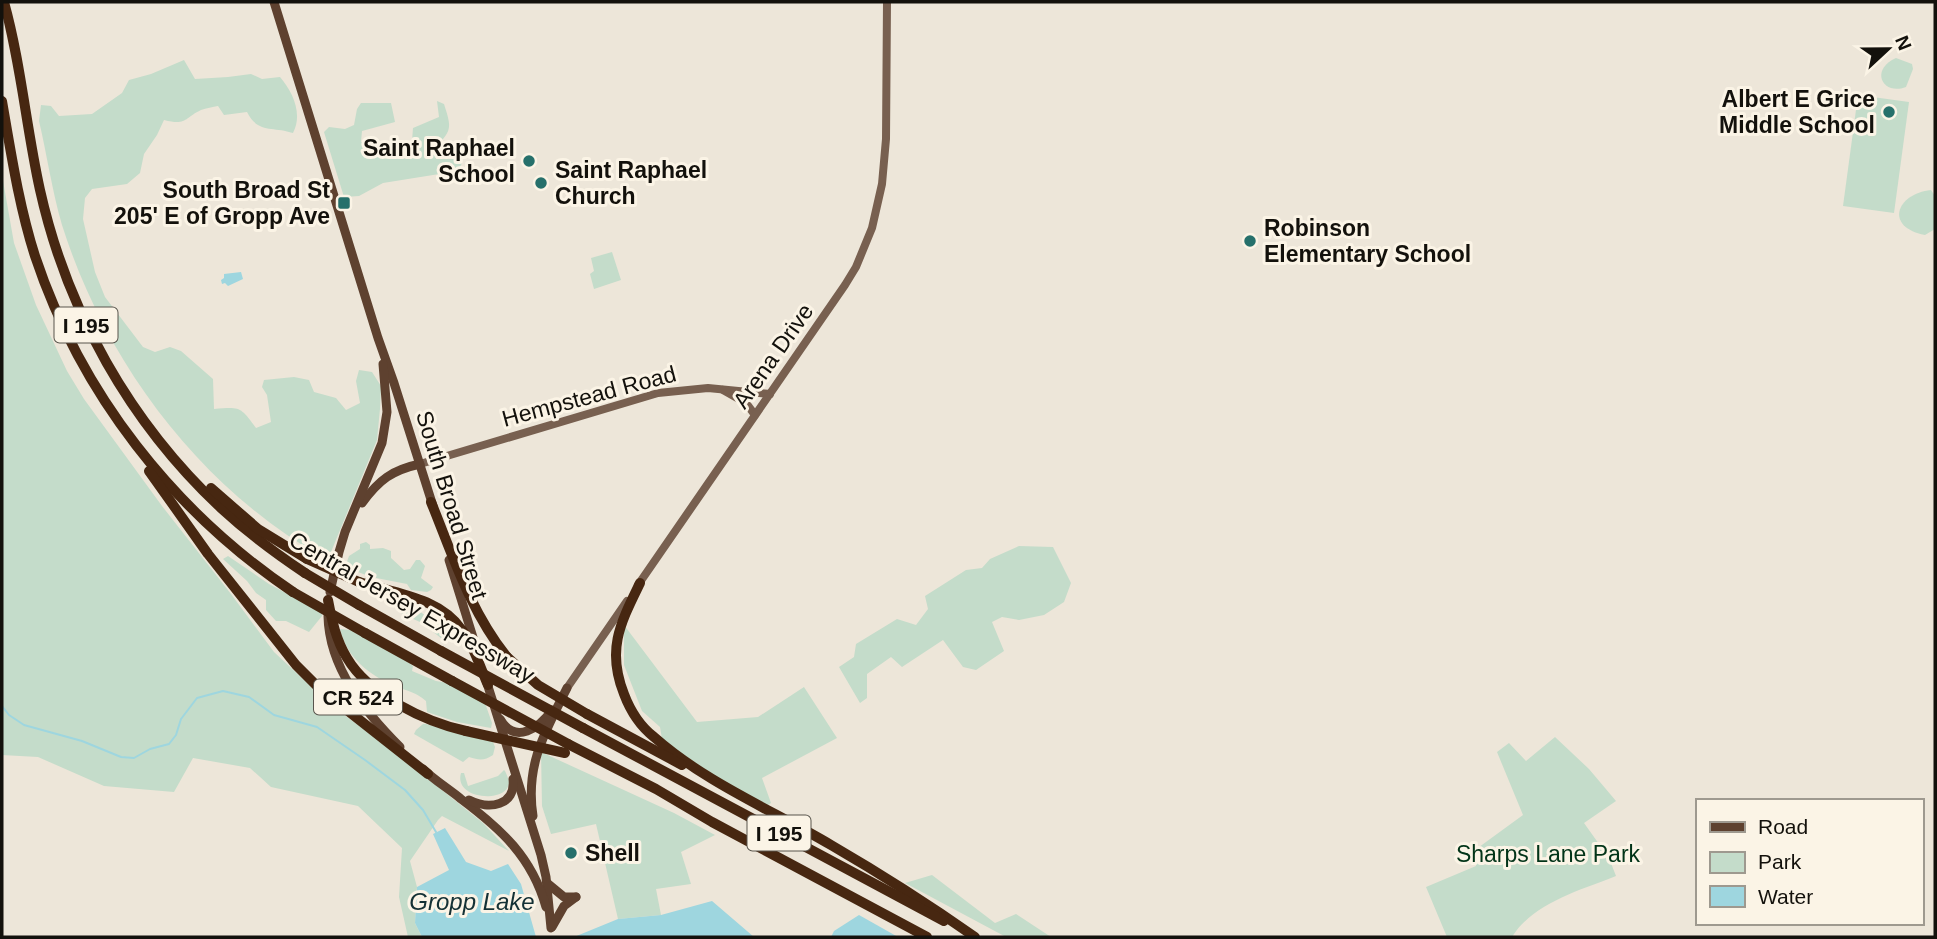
<svg xmlns="http://www.w3.org/2000/svg" width="1937" height="939" viewBox="0 0 1937 939" font-family="Arial,sans-serif">
<style>
.green{fill:#c4dcca}
.water{fill:#9ed6df}
.lines{fill:none;stroke-linecap:round;stroke-linejoin:round}
.stream{stroke:#9ed6df;stroke-width:2}
.secondary{stroke:#786050;stroke-width:8}
.primary{stroke:#5e412f;stroke-width:9}
.highway{stroke:#472711;stroke-width:10}
.highway-bridge{stroke:#472711;stroke-width:10}
.poi-dot{fill:#26706b;stroke:#fbf4e6;stroke-width:2.5}
.labels{text-anchor:middle;dominant-baseline:central;stroke-width:6;stroke-linejoin:round;paint-order:stroke}
.shield{fill:#fbf4e6;stroke:#59554d;stroke-width:2}
.shield-label{font-size:21px;font-weight:bold;fill:#13110c}
.poi-label{font-size:23px;font-weight:bold;fill:#13110c;stroke:#fbf4e6;text-anchor:end}
.street-label{font-size:23px;fill:#13110c;stroke:#fbf4e6}
.park-label{font-size:23px;fill:#023418;stroke:#fbf4e6}
.water-label{font-size:24px;font-style:italic;fill:#143135;stroke:#fbf4e6}
</style>
<rect width="100%" height="100%" fill="#ede6d9"/>
<g class="green">
<path d="M1896 58 1912 64 1913 69 1906 87C1883 96 1869 70 1896 58Z"/>
<path d="M184 60 195 79 228 77 251 74 262 79 280 77C293 92 303 114 293 133 273 126 258 134 247 112L224 115 218 106C213 107 206 108 201 110 184 118 187 126 164 120L157 135 144 154 140 173 127 184 92 189 85 198 83 219 95 272 105 297 143 347 155 352 170 347 181 351 213 379 214 409C240 407 240 406 256 428L271 422 267 395 262 387 264 380 294 377 309 380 314 392 336 398 346 410 360 403 356 381 359 370 372 372 381 386 380 409 377 440 331 552 322 557C198 486 105 361 62 225 52 191 47 155 39 121L41 105 51 106 59 116 92 114 122 93 129 80 151 74Z"/>
<path d="M1858 95 1909 102 1894 213 1843 206Z"/>
<path d="M437 101 444 104C452 129 452 130 434 149L436 159H459L462 163 458 171 383 183 359 196 344 197 324 132 329 127 345 129 354 125 357 109 361 103H391L395 122 362 131 361 142 390 143 412 141 413 128 439 117Z"/>
<path d="M572 162 577 176 562 181 555 168Z"/>
<path d="M2 175 14 243 36 305 67 371 84 399 162 506 231 594 274 652 332 706 391 749 483 823 509 851 442 816 438 820 410 861 417 887 415 923 422 937H408L399 897 402 848 358 806 271 787 250 768 193 758 174 792 104 786 38 757 2 755Z"/>
<path d="M1931 190 1935 196V229L1925 235C1884 227 1896 194 1931 190Z"/>
<path d="M612 252 621 280 594 289 590 274 594 271 591 258Z"/>
<path d="M366 542 370 545V549L383 548 391 551V558L404 570 410 569 416 560H420L425 566 421 578 433 587 431 590 427 592 411 590 407 584 371 577 345 567 349 556 360 549V544Z"/>
<path d="M1019 546 1053 547 1071 583 1064 602 1044 615 1019 620 1002 617 992 622 1004 651 976 670 963 667 943 640 902 667 891 657 867 674V698L860 703 839 667 854 657 856 644 897 619 916 625 928 609 925 596 966 570 982 568 990 559Z"/>
<path d="M228 556 269 584 322 612V616L309 632 286 621H276L266 610V600L256 593 247 581 223 559Z"/>
<path d="M407 602 434 622 443 621 452 625 454 632 450 639 441 638 420 622 402 614 397 608 401 603Z"/>
<path d="M624 625 697 722 758 717 804 687 837 738 762 778 771 803 765 807 664 751 660 727 642 711 624 665Z"/>
<path d="M340 629 351 630 408 662 413 666 412 671 436 681 448 683 485 703 492 723 491 728 457 722 427 712 426 701C417 693 408 691 397 687 370 676 346 657 340 629Z"/>
<path d="M423 724H426L493 742 495 747 493 755C484 761 479 760 469 757L463 762 414 734 416 730Z"/>
<path d="M1555 737 1589 769 1616 801 1584 823 1609 858 1616 876C1581 890 1533 903 1512 937H1447L1426 887 1476 866 1475 850 1523 815 1497 752 1509 743 1526 761Z"/>
<path d="M541 752 674 813 715 835 681 852 691 884 656 889 661 915 618 919 596 824 551 834 542 806Z"/>
<path d="M504 770 505 771C506 773 509 780 509 782 509 804 453 800 461 773H464L468 786 498 776Z"/>
<path d="M932 875 995 923 1016 914 1051 937H1006L905 883Z"/>
</g>
<g class="water">
<path d="M241 272 243 279 228 286 225 283 222 284 221 280 224 278V274Z"/>
<path d="M445 828 466 862 491 871 508 864 521 884 536 937H422L415 923 417 887 449 870 433 834Z"/>
<path d="M712 901 754 937H574L618 919 661 915Z"/>
<path d="M859 915 898 937H831L834 931Z"/>
</g>
<g class="lines">
<path class="stream" d="M2 706 9 715 24 725 82 741 121 757 134 758 150 749 169 744 176 735 181 719 197 698 223 691 249 697 274 715 317 727 365 760 405 790 423 810 436 832"/>
<g class="secondary">
<path d="M723 390 746 403 755 415"/>
<path d="M420 464 658 393 708 388 770 394"/>
<path d="M638 585 845 285 856 267 872 228 882 184 886 139 887 2"/>
<path d="M567 688 627 601"/>
</g>
<g class="primary">
<path d="M274 2 378 338 394 383 433 506"/>
<path d="M362 503C379 480 392 470 420 464"/>
<path d="M449 560 476 647"/>
<path d="M330 592 339 552 345 532 382 443 387 412 383 364"/>
<path d="M328 616C329 668 365 712 400 747"/>
<path d="M486 680 541 855 546 877 551 928"/>
<path d="M500 719C515 746 540 727 552 710"/>
<path d="M423 769C434 780 449 789 461 799 501 829 532 857 546 907"/>
<path d="M469 800C489 810 516 806 513 779"/>
<path d="M533 816C525 765 545 732 567 688"/>
<path d="M547 883 564 897H576"/>
<path d="M552 927 564 906 576 897"/>
</g>
<g class="highway">
<path d="M4 2C21 63 26 127 40 190 67 311 130 423 221 508 247 532 275 553 305 573"/>
<path d="M2 101C11 153 19 206 35 256 81 394 173 511 293 592"/>
<path d="M149 471 208 554 296 665 319 688 428 774"/>
<path d="M211 488 258 529 307 559"/>
<path d="M431 502C453 556 470 611 507 657"/>
<path d="M359 582C394 593 439 597 462 630 474 646 480 667 488 685"/>
<path d="M640 583C621 622 606 649 624 694 630 710 640 726 654 737 706 783 772 810 831 845 881 874 928 904 975 937"/>
<path d="M328 600C332 621 336 640 347 658 369 695 425 722 466 731"/>
<path d="M359 605 441 651"/>
<path d="M365 633 452 681"/>
<path d="M587 714 682 765"/>
<path d="M583 728 944 921"/>
<path d="M568 744 656 789 712 822 927 937"/>
</g>
<g class="highway-bridge">
<path d="M307 559 359 582"/>
<path d="M305 573 359 605"/>
<path d="M293 592 365 633"/>
<path d="M441 651 583 728"/>
<path d="M507 657 538 685 587 714"/>
<path d="M452 681 568 744"/>
<path d="M466 731 565 753"/>
</g>
</g>
<g class="poi-dot">
<circle cx="1889" cy="112" r="7"/>
<circle cx="529" cy="161" r="7"/>
<circle cx="541" cy="183" r="7"/>
<rect x="337" y="196" width="14" height="14" rx="3.5"/>
<circle cx="1250" cy="241" r="7"/>
<circle cx="571" cy="853" r="7"/>
</g>
<g class="labels">
<g class="shield">
<rect x="54.5" y="307.5" width="63" height="35" rx="5"/>
<rect x="314" y="679.5" width="88" height="35" rx="5"/>
<rect x="747.5" y="815.5" width="63" height="35" rx="5"/>
</g>
<g class="shield-label">
<text x="86" y="325">I 195</text>
<text x="358" y="697">CR 524</text>
<text x="779" y="833">I 195</text>
</g>
<g class="poi-label">
<text x="1875" y="99">Albert E Grice<tspan x="1875" dy="26">Middle School</tspan></text>
<text x="515" y="148">Saint Raphael<tspan x="515" dy="26">School</tspan></text>
<text x="555" y="170" text-anchor="start">Saint Raphael<tspan x="555" dy="26">Church</tspan></text>
<text x="330" y="190">South Broad St<tspan x="330" dy="26">205' E of Gropp Ave</tspan></text>
<text x="1264" y="228" text-anchor="start">Robinson<tspan x="1264" dy="26">Elementary School</tspan></text>
<text x="585" y="853" text-anchor="start">Shell</text>
</g>
<g class="street-label">
<text transform="translate(773 356) rotate(-55)">Arena Drive</text>
<text transform="translate(589 396) rotate(-15)">Hempstead Road</text>
<text transform="translate(452 505) rotate(73)">South Broad Street</text>
<text transform="translate(412 607) rotate(30)">Central Jersey Expressway</text>
</g>
<g class="park-label">
<text x="1548" y="854">Sharps Lane Park</text>
</g>
<g class="water-label">
<text x="472" y="901">Gropp Lake</text>
</g>
</g>
<rect width="1937" height="939" fill="none" stroke="#13110c" stroke-width="7"/>
<rect x="1696" y="799" width="228" height="126" fill="#fbf4e6" stroke="#9e998f" stroke-width="2"/>
<rect x="1710" y="822" width="35" height="10" fill="#5e412f" stroke="#9e998f" stroke-width="2"/>
<text x="1758" y="834" font-size="21" fill="#13110c">Road</text>
<rect x="1710" y="852" width="35" height="21" fill="#c4dcca" stroke="#9e998f" stroke-width="2"/>
<text x="1758" y="869" font-size="21" fill="#13110c">Park</text>
<rect x="1710" y="886" width="35" height="21" fill="#9ed6df" stroke="#9e998f" stroke-width="2"/>
<text x="1758" y="904" font-size="21" fill="#13110c">Water</text>
<g transform="translate(1888 49) rotate(68)" stroke="#fbf4e6" stroke-width="5" paint-order="stroke">
<path d="M0-5L12 26L0 18L-12 26Z" fill="#13110c"/>
<text y="-10" font-size="19" font-weight="bold" text-anchor="middle" fill="#13110c">N</text>
</g>
</svg>
